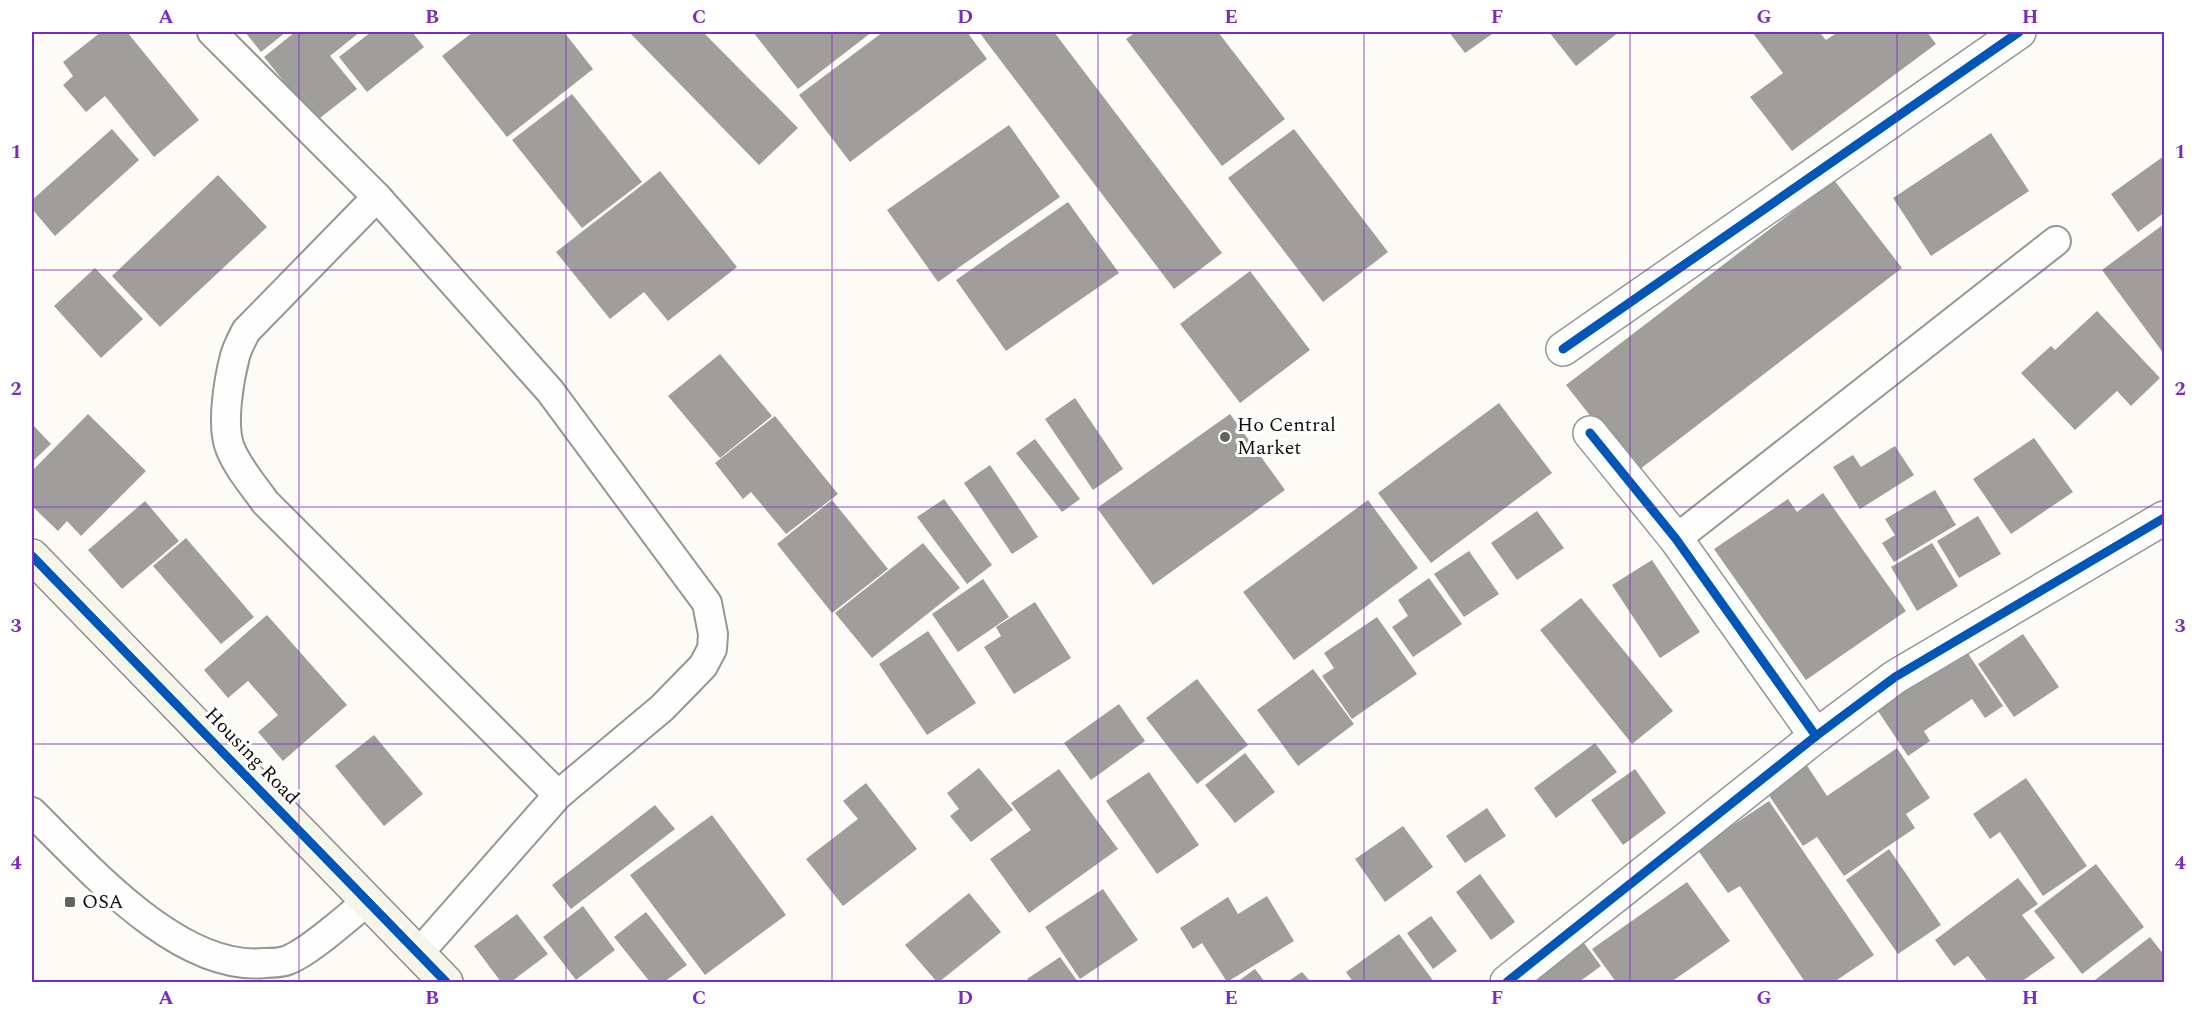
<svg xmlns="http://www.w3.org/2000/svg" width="2196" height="1014" viewBox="0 0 2196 1014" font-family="Spectral,serif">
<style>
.building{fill:#a09e9b}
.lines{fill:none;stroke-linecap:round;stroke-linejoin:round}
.lane-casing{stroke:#969694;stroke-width:32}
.street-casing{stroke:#969694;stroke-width:36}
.secondary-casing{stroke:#8d8c8a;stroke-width:36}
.lane{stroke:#fffefe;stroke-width:28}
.street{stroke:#fffefe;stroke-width:33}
.secondary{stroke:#f6f5eb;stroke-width:33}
.cycleway-casing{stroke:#fff;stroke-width:13}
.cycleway{stroke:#0057b8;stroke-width:9}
.grid{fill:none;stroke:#7b2cbf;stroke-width:1.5;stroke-opacity:0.55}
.poi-dot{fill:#636260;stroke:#fff;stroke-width:2}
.labels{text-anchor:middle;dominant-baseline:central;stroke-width:6;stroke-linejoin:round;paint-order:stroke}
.poi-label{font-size:20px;fill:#101010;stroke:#fff;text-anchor:start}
.street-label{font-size:20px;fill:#101010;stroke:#fff}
.neatline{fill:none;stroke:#7b2cbf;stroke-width:2}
.grid-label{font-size:20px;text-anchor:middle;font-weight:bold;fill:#7b2cbf}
</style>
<rect width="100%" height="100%" fill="#fcfbf6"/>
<g class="building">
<path d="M101 32H127L199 120 154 157 105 96 86 112 63 85 73 76 63 62Z"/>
<path d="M245 32H286L261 52Z"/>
<path d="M295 32H360L330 56 357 89 316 121 264 57Z"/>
<path d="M371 32H412L424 47 367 92 339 57Z"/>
<path d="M473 32H564L593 69 507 137 442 56Z"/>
<path d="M629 32H703L798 128 759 165Z"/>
<path d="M753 32H872L798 89Z"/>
<path d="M883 32H967L987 59 850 162 799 95Z"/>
<path d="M979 32H1054L1222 253 1174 289Z"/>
<path d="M1136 32H1218L1285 119 1222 166 1126 39Z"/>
<path d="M1449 32H1495L1465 53Z"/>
<path d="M1549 32H1619L1576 66Z"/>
<path d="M1752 32H1819L1826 40 1838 32H1927L1936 44 1792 151 1750 97 1783 73Z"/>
<path d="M572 94 642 182 582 228 512 140Z"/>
<path d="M1009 125 1060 197 938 282 887 210Z"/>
<path d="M112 129 139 160 55 236 32 209V200Z"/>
<path d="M1294 129 1388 252 1323 302 1228 178Z"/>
<path d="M1991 133 2029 191 1931 256 1893 198Z"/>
<path d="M2164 156V213L2138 232 2111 194Z"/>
<path d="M660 171 737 267 668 321 644 292 610 319 556 252Z"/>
<path d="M218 175 267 227 160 327 112 276Z"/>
<path d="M1834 180 1902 268 1635 473 1566 385Z"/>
<path d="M1068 202 1119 273 1006 351 956 280Z"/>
<path d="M2164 224V354L2102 270Z"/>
<path d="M95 268 143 319 101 358 54 306Z"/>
<path d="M1250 271 1310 350 1240 403 1180 324Z"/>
<path d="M2097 311 2160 378 2131 406 2117 391 2075 430 2021 373 2051 346 2055 350Z"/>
<path d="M720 354 772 416 720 458 668 396Z"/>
<path d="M1075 398 1123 469 1093 490 1045 419Z"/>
<path d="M1499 403 1552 473 1431 563 1378 493Z"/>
<path d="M88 414 146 471 81 536 67 521 58 531 32 506V471Z"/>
<path d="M1230 414 1285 490 1153 585 1097 508Z"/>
<path d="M775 416 838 494 786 534 751 492 743 499 715 463Z"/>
<path d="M32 424 51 444 32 462Z"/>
<path d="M2034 438 2073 492 2011 534 1973 479Z"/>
<path d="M1035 439 1080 499 1062 512 1016 453Z"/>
<path d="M1895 446 1914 475 1860 509 1833 467 1853 455 1861 467Z"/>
<path d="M990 465 1038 537 1012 554 964 483Z"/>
<path d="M1935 490 1956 525 1894 562 1882 543 1895 535 1885 519Z"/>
<path d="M1823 493 1906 611 1806 680 1714 549 1788 499 1797 512Z"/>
<path d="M944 499 992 565 967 584 917 517Z"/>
<path d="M832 500 888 569 832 613 777 544Z"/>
<path d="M1368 500 1418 568 1294 660 1243 592Z"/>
<path d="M145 501 179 541 122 589 88 550Z"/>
<path d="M1537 511 1564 548 1517 580 1491 543Z"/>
<path d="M1978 516 2001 554 1959 578 1937 541Z"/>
<path d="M186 538 254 617 221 644 153 566Z"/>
<path d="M923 543 960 588 872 658 835 613Z"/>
<path d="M1932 543 1958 586 1917 611 1891 567Z"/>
<path d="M1469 551 1499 594 1464 617 1434 574Z"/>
<path d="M1652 560 1700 632 1660 658 1612 585Z"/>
<path d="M1429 578 1462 624 1413 657 1392 627 1408 616 1398 600Z"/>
<path d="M983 579 1009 617 958 652 932 614Z"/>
<path d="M1581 598 1673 711 1632 744 1540 630Z"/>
<path d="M1035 602 1071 658 1014 694 984 647 1001 636 996 627Z"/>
<path d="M267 615 347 705 283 761 258 732 278 715 248 681 228 698 204 670Z"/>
<path d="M1377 617 1417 674 1352 719 1322 676 1334 668 1324 653Z"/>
<path d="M928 631 976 703 927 735 879 664Z"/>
<path d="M2023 634 2059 687 2014 717 1978 664Z"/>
<path d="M1965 649 2003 706 1985 718 1972 699 1924 731 1930 741 1908 756 1876 708Z"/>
<path d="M1313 669 1354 724 1298 766 1257 710Z"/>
<path d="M1197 679 1248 745 1197 784 1146 718Z"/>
<path d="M1119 704 1145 741 1091 780 1064 743Z"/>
<path d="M374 735 423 794 384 826 335 766Z"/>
<path d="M1595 743 1617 772 1556 818 1534 788Z"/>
<path d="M1897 748 1930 798 1906 814 1915 828 1844 876 1817 837 1803 846 1766 791 1806 764 1827 796Z"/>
<path d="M1245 753 1275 792 1235 823 1205 785Z"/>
<path d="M979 768 1013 810 971 842 950 816 959 809 947 793Z"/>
<path d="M1059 769 1118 849 1029 913 990 859 1031 830 1011 803Z"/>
<path d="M1635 769 1666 813 1623 845 1591 800Z"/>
<path d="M1149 772 1199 845 1157 874 1106 801Z"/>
<path d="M2026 778 2087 866 2043 896 2000 832 1990 839 1973 814Z"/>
<path d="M866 783 917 849 843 906 806 859 858 819 843 801Z"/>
<path d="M1769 801 1874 955 1834 982H1805L1740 886 1728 893 1697 849Z"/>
<path d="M655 805 675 829 571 909 552 885Z"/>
<path d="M1487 808 1506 836 1465 863 1446 836Z"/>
<path d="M712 815 786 915 705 975 630 875Z"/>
<path d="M1403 826 1433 867 1385 902 1355 859Z"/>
<path d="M1889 849 1941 925 1898 954 1846 880Z"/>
<path d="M2096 864 2144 927 2082 974 2034 911Z"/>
<path d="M1480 874 1515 922 1491 940 1456 892Z"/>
<path d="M2018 878 2038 904 2022 915 2055 958 2021 982H1988L1968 956 1954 966 1935 940Z"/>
<path d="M1687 882 1730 941 1671 982H1616L1592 949Z"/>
<path d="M1103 889 1138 940 1080 979 1045 927Z"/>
<path d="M969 893 1001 932 939 982H937L905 945Z"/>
<path d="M1267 896 1294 941 1227 982 1202 943 1193 949 1180 928 1228 897 1238 914Z"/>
<path d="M583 906 615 950 576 980 543 937Z"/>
<path d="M646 912 687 965 664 982H650L614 937Z"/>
<path d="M517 914 548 954 511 982H501L474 946Z"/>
<path d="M1431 916 1457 951 1433 969 1407 933Z"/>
<path d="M1399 934 1434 982H1353L1346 972Z"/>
<path d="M1578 935 1601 966 1579 982H1513Z"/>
<path d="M2150 937 2164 955V982H2096L2095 980Z"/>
<path d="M1060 957 1078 982H1029L1027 979Z"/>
<path d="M1255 969 1265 982H1237Z"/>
<path d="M1302 972 1311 982H1287Z"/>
</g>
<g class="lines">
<defs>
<g id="lane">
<path d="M212 32 377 197 550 391 707 603 713 634 712 649 703 666 662 708 558 795 418 954"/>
<path d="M377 197 246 331C242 339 237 348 235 356 229 379 221 425 230 448 238 468 253 485 265 502L558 795"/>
<path d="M1676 539 2056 241"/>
<path d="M32 812C88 867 179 972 265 963 272 963 281 963 288 960 311 951 347 917 368 901"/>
</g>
<g id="street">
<path d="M1563 349 2019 32"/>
<path d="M1590 433 1676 539 1816 736 1895 677 2164 518"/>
<path d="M1507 982 1816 736"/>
</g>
<path id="secondary" d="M32 556 446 982"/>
</defs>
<use href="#lane" class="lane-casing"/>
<use href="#street" class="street-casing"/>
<use href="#secondary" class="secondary-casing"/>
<use href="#lane" class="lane"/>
<use href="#street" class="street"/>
<use href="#secondary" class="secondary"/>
<defs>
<g id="cycleway">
<path d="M1563 349 2019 32"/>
<path d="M1590 433 1676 539 1816 736 1895 677 2164 518"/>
<path d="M32 556 446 982"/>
<path d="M1507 982 1816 736"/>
</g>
</defs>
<use href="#cycleway" class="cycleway-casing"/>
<use href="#cycleway" class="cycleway"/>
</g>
<path class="grid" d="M299 32V982M566 32V982M832 32V982M1098 32V982M1364 32V982M1630 32V982M1897 32V982M32 270H2164M32 507H2164M32 744H2164"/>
<g class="poi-dot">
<circle cx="1225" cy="437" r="6"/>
<rect x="64" y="896" width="12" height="12" rx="3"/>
</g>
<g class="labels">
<g class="poi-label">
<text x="1237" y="425">Ho Central<tspan x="1237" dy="23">Market</tspan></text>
<text x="82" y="902">OSA</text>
</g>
<g class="street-label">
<text transform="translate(252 756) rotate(46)">Housing Road</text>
</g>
</g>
<rect width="2196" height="1014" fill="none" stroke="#ffffff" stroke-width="66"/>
<rect x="33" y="33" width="2130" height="948" class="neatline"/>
<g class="grid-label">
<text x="166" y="23">A</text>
<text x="432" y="23">B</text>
<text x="699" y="23">C</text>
<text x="965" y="23">D</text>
<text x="1231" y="23">E</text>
<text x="1497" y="23">F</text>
<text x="1764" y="23">G</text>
<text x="2030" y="23">H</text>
<text x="16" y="158">1</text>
<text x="2180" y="158">1</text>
<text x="16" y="395">2</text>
<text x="2180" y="395">2</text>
<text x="16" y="632">3</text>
<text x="2180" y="632">3</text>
<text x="16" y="869">4</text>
<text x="2180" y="869">4</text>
<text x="166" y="1004">A</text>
<text x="432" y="1004">B</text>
<text x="699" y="1004">C</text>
<text x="965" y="1004">D</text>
<text x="1231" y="1004">E</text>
<text x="1497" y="1004">F</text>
<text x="1764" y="1004">G</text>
<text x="2030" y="1004">H</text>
</g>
</svg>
